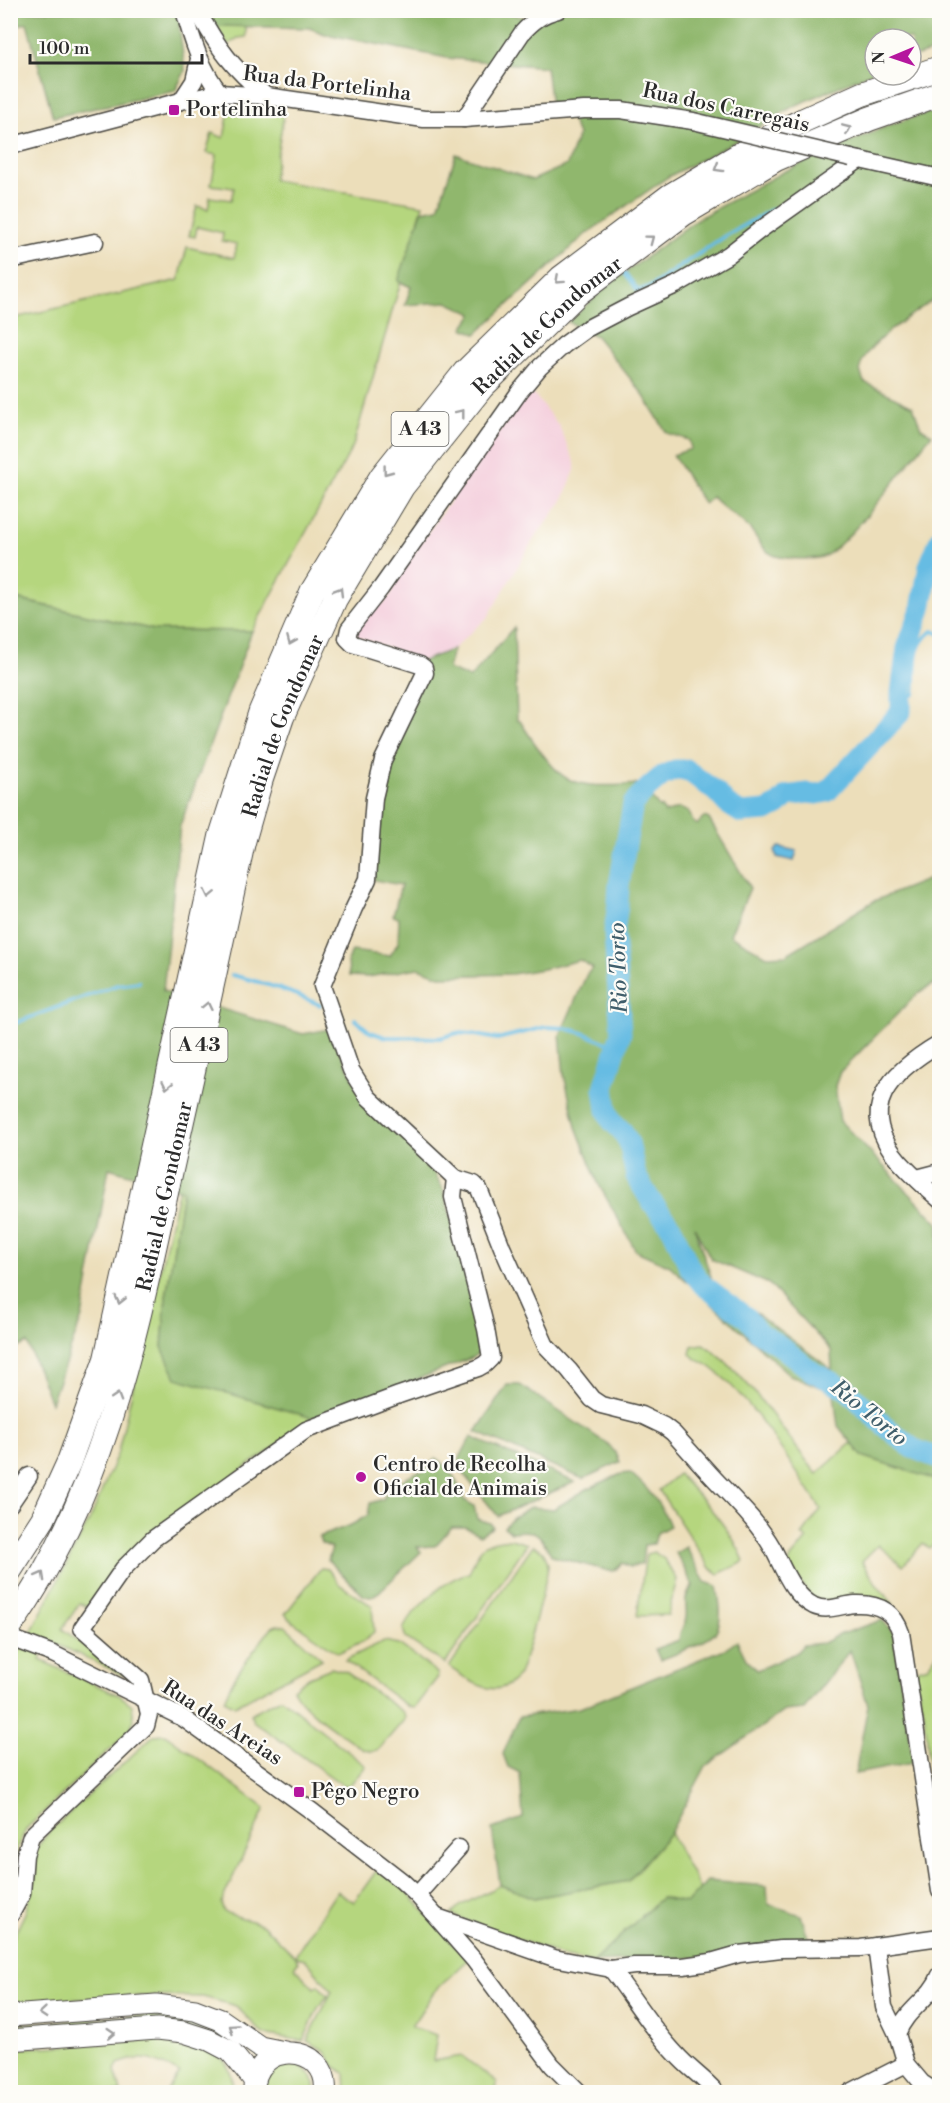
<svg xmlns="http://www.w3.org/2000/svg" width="950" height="2103" viewBox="0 0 950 2103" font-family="'Libre Bodoni',serif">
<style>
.built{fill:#f4cfdd}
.green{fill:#b5d67e;stroke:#708054;stroke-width:1.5}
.forest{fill:#90b76d;stroke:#5e714c;stroke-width:1.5;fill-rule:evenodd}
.water{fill:#66bce3;stroke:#487487;stroke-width:1.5}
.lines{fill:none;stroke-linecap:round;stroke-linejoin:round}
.stream{stroke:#66bce3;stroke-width:4}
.river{stroke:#66bce3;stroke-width:21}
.minor-casing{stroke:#484640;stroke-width:19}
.major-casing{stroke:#484640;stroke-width:23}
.highway-casing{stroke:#484640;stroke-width:26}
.minor{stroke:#fff;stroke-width:16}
.major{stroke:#fff;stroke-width:21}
.highway{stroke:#fff;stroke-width:24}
.minor-bridge-casing{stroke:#484640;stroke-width:19;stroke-linecap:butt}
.minor-bridge{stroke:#fff;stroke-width:16}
.oneway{stroke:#a0a0a0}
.poi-dot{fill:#b5179e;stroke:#fdfcf7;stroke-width:2}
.labels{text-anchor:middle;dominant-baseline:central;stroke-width:4.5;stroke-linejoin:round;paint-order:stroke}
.shield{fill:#fdfcf7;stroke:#6a6a68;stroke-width:1.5}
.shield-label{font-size:20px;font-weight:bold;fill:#2b2b2b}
.street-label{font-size:21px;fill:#2b2b2b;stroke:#fdfcf7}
.poi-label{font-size:21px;fill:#2b2b2b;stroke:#fdfcf7;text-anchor:start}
.water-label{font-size:22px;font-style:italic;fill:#405e6b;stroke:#fdfcf7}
</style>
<rect width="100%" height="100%" fill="#fdfcf7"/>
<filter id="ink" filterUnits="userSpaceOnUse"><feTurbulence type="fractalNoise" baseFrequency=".0167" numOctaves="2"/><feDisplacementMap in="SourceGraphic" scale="12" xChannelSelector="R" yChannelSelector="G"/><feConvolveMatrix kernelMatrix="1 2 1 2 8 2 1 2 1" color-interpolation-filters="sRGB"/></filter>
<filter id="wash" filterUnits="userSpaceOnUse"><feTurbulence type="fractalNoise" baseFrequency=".008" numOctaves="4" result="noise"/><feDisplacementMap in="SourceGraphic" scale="24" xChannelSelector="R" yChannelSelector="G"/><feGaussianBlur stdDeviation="1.35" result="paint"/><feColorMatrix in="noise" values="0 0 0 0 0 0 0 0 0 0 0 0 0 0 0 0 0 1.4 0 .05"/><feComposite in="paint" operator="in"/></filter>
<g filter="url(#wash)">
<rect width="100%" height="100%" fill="#ecdeba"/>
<path class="built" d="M529 388 559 426 575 463V470L562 502 535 537 488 617 453 649 423 661 356 636 354 627 376 601 383 604 393 591 392 584Z"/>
<g class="green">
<path d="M206 11 246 27V37L238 38 228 45Z"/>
<path d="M230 105 284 113 273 180 423 205 353 446 252 631 155 630 11 598 10 319 179 280 187 247 234 258 237 244 222 241 223 233 197 227 195 237 189 236 197 206 208 209 210 197 231 200 234 188 211 185 217 155 206 153 212 133 224 138Z"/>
<path d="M179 1189 183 1190 166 1297 162 1347 316 1419 150 1533 88 1607 80 1603 62 1629 125 1674 123 1675 48 1640 40 1660 119 1695 132 1705 134 1720 127 1733 27 1828 17 1847 15 1880 11 1896V1661L30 1634 91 1517 118 1452Z"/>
<path d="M703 1344C747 1372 784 1434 817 1474L856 1439 939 1480V1532L934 1527 939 1534V1540L929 1549 923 1543 903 1566 878 1545 862 1561 876 1584 894 1605 889 1612 813 1599 788 1566 791 1558 807 1539 802 1535 821 1509C791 1465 755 1402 713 1369 706 1363 697 1361 690 1354L692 1346Z"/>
<path d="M678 1474C701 1498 732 1529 744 1561L740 1564 718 1574 710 1568 659 1490Z"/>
<path d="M511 1539 527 1544 445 1664 406 1638 403 1629C414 1608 446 1578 469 1573 480 1547 481 1541 511 1539Z"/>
<path d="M533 1545 543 1551C545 1555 547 1560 548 1564 549 1573 523 1668 518 1676 516 1678 511 1683 508 1685 489 1697 464 1677 449 1667Z"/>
<path d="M654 1552 664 1559 677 1579 668 1615 637 1616 646 1554Z"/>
<path d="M321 1568 328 1569 339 1584 372 1606 374 1632 363 1641 338 1653 293 1622 285 1614Z"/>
<path d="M277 1625 285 1626 322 1659 235 1706 224 1700C234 1673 255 1650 272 1627Z"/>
<path d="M384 1641 399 1644 437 1673 438 1677 414 1708 408 1707 345 1660Z"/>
<path d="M939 1651 940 1755 936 1756 939 1768 940 1801 937 1805C927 1773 929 1740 923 1707 920 1694 915 1683 915 1670L928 1666Z"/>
<path d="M331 1668 346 1672 404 1713 405 1719 379 1749 372 1752 362 1749C340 1732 306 1713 293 1689L309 1677Z"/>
<path d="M281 1698 366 1766 349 1786H344L253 1721 250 1714Z"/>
<path d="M165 1734 265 1808 221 1903 224 1912 263 1925 295 1956 337 1891 354 1902 377 1870 404 1889 468 1960 433 1993 411 2027 437 2035 433 2061 462 2056 497 2083 496 2092H346L345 2073 334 2066 324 2050 307 2041 332 1991 305 1959 296 1957 298 1962 294 1967 314 1988 318 1985 328 1996 319 2006 303 2041 263 2034 236 2006 203 1997 142 1996 43 2001 11 2004V1942L25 1913 36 1875 30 1856 49 1832 154 1735Z"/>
<path d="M670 1833 700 1889 687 1903 661 1898 593 1962 567 1957 451 1915 460 1906 500 1885 534 1898 628 1881Z"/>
<path d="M147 2015C180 2016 203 2020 231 2037L228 2042 11 2032V2025Z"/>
<path d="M162 2040C183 2041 219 2046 229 2069 232 2076 233 2085 234 2092H166L180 2073C155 2061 145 2053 118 2064L115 2070 121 2092H11V2049Z"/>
<path d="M288 2063C305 2065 316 2075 314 2092H266C265 2076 273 2067 288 2063Z"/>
</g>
<g class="forest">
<path d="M498 10 529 19 547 10H939L940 49 911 58V39H875V71L792 107 736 141 668 177 586 234 476 334 463 328 473 314 447 302 405 305 411 287 398 281 422 211 438 208 456 154 533 180 567 165 578 135 565 105 551 106 546 67 447 58 325 34 309 28 179 25 185 71 175 91 53 117 27 23 11 27 10 11Z"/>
<path d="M939 109V296C919 310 864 343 860 368 860 373 862 377 864 382L913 406 921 428 932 434C913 457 844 551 822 557 812 560 786 559 776 556 763 552 759 540 751 530 739 517 724 510 712 497L704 504 673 455 691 449 689 440 667 433 642 393 596 336 568 322 610 284 699 218 783 172 887 126Z"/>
<path d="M11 598 155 630 252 631 180 826 163 991 303 1034 329 1029 364 1100 427 1160 443 1189 479 1318 483 1348 474 1357 316 1419 176 1378 162 1347 166 1297 183 1190 109 1168 82 1317 51 1403 27 1343 11 1351Z"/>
<path d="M514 627 517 720 520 721C530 737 551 770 568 779 589 789 617 785 639 784L660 808 661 807 665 813 679 808 689 812 693 822 697 825 704 817 709 819 750 888 730 935 767 956 786 955 874 901 939 875V981L918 993 840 1072 835 1086 840 1121 939 1224V1481L862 1456 838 1426 833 1387 831 1391 790 1375 670 1266 636 1251 598 1183 576 1127 564 1075 560 1035 587 974 593 968 580 960 543 969 512 974 440 976 418 968 368 977 349 976 348 961 352 951 390 956 398 943 399 918 393 916 401 885 374 880 383 778 423 661 453 649 448 669 470 678ZM694 1226 711 1259 769 1284 831 1350 832 1370 712 1280Z"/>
<path d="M507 1385H520L606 1443 616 1453 620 1462 583 1479 476 1432Z"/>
<path d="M471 1437 575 1482 498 1516 456 1465Z"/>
<path d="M436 1458C446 1463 462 1488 463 1499L474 1506 477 1519 490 1523 493 1527 480 1535 465 1527H452L435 1546 417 1547 421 1552 379 1592 371 1597 364 1596 328 1560 332 1548 321 1543 319 1537 353 1524 368 1515 370 1503 383 1499 390 1487C402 1484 410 1471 424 1471Z"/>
<path d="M630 1473C646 1485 663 1507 670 1526L657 1533 654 1544 644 1545 642 1564 630 1567 622 1563 614 1571H609L552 1556C538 1533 540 1529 511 1532L504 1527 513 1518 530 1507 554 1509 587 1489 621 1474Z"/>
<path d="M686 1547 705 1582 717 1586C719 1599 724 1620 715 1633 709 1641 671 1656 660 1660L655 1649 679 1640C680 1628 682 1631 685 1622 690 1606 679 1603 693 1586L676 1553Z"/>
<path d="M882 1620 893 1632 913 1763 855 1774 868 1705 850 1650 804 1709 784 1711 706 1766 670 1833 628 1881 534 1898 500 1885 492 1829 523 1818 520 1773 508 1767 503 1754 519 1717 580 1708 727 1648 737 1641 746 1659 757 1670 796 1653 803 1645 823 1643 836 1636Z"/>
<path d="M707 1881 767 1886 768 1904 801 1915 808 1938 806 1945 714 1957 593 1962 661 1898 687 1903Z"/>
</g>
<path class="water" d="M779 847 797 851 794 861 777 857 775 851Z"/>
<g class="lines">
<g class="stream">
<path d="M624 272 638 291 653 285 725 236 773 209"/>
<path d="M901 699 907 698 914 694C917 671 910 644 933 631L940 634"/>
<path d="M232 975C262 982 293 992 320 1005"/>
<path d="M355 1019 370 1032 385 1037 440 1038 457 1033 471 1034 497 1039 546 1027 565 1028 583 1033 617 1047"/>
<path d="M10 1025 117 985 139 982"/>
</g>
<path class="river" d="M940 539 929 566 921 609 907 648 901 693V712L827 792 817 794 807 793 787 796 778 805 766 811 741 813 727 804 716 792 687 770H675L662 776 648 788 633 804 619 885 618 904 614 933 621 1033 604 1088 607 1110 612 1121 623 1132 629 1143 636 1176 651 1201 672 1228 690 1268 703 1285 746 1317 759 1333 779 1345 813 1372 846 1389 879 1421 912 1448 940 1459"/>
</g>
</g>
<g filter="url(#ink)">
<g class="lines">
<defs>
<g id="minor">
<path d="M184 10C192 40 201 69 220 93"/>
<path d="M197 10C219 50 232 67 266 96"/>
<path d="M181 101 194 81 199 59"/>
<path d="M464 119 522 33C533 21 542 14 558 10"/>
<path d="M10 146 181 101 220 93 266 96 424 119H464L584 110H621L693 121"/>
<path d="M851 158 940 178"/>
<path d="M859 160 760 230 728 255 676 285 628 307 586 329 564 345 540 367 520 391 381 588 349 629 347 638 353 644 420 665 424 668 425 673 383 760 374 798 368 879 354 908 322 986 351 1070 368 1097 455 1178 474 1184 479 1189 502 1247 546 1346 569 1370 592 1399 601 1405 641 1415 664 1426 673 1433C685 1446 697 1460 710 1474 731 1497 756 1519 772 1547 783 1567 792 1595 814 1606 827 1612 842 1605 855 1604 878 1603 894 1611 901 1633L940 1891"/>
<path d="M10 260 95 242"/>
<path d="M940 1043C891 1072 853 1108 900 1162 912 1175 926 1188 940 1200"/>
<path d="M917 1178 940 1172"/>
<path d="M10 1504 29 1476"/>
<path d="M10 1638 53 1654 183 1718 313 1812 402 1881 417 1895 474 1960 552 2065 579 2092"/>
<path d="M417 1895 459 1848"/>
<path d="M10 1916 22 1894 25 1855 31 1836 146 1726 149 1714 141 1680 82 1628 123 1569 153 1539 306 1430 399 1395 478 1368 485 1364 491 1358 486 1329 453 1197 455 1178"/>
<path d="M437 1917 554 1958 611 1969 634 1966H683L711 1962 739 1954 781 1949 861 1948 940 1937"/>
<path d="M876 1946 884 2007 897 2034 906 2064 922 2083 936 2092"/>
<path d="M611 1969C633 1997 651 2028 676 2054 688 2068 704 2078 716 2092"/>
<path d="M897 2034C906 2009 931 1999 940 1975"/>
<path d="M851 2092 906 2064"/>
</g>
<g id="major">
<path d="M10 2016 156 2005 195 2010 221 2020 260 2047 285 2052"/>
<path d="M10 2040 157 2029 184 2032 209 2040 230 2051 255 2081"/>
<path d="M254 2092C252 2038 331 2042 325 2092"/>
</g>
<g id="highway">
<path d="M10 1570 43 1519 69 1462 106 1359 221 837 261 711 312 592 382 476 465 372 561 278 670 196 768 138 804 120 862 94 940 68"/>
<path id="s1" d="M10 1626C105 1492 135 1336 169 1179 194 1067 219 954 243 842L261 779 282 717 335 599 402 487 482 387 578 293 683 214 776 159 869 119 940 94"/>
</g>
</defs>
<use href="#minor" class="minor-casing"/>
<use href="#major" class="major-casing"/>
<use href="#highway" class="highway-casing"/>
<use href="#minor" class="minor"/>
<use href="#major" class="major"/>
<use href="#highway" class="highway"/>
<defs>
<path id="minor-bridge" d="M693 121 851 158"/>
</defs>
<use href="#minor-bridge" class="minor-bridge-casing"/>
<use href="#minor-bridge" class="minor-bridge"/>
</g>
<defs><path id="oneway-chevron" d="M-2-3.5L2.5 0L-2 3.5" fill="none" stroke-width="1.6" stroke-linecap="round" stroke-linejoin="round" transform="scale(1.5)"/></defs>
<g class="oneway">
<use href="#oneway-chevron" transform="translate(847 129) rotate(-23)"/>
<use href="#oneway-chevron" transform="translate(718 168) rotate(149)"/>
<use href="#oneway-chevron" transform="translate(650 239) rotate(-37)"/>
<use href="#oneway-chevron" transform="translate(559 280) rotate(138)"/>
<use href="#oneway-chevron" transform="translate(461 413) rotate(-52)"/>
<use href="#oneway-chevron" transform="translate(387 471) rotate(127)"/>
<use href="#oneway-chevron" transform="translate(339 591) rotate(-59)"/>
<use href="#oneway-chevron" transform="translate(291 641) rotate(113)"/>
<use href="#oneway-chevron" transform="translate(209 894) rotate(102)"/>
<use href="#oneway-chevron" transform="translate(207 1006) rotate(-78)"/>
<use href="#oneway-chevron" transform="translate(167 1085) rotate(102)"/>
<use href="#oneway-chevron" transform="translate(120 1300) rotate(103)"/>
<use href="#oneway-chevron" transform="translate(117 1397) rotate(-73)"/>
<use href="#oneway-chevron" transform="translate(41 1576) rotate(-61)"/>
<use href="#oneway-chevron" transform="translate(43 2013) rotate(175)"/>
<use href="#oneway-chevron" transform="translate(233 2028) rotate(-145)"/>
<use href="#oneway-chevron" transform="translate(111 2033) rotate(-4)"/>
</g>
</g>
<g class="poi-dot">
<rect x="168" y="104" width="12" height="12" rx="3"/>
<circle cx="361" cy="1477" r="6"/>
<rect x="293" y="1786" width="12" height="12" rx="3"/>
</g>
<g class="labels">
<g class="shield">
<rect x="391.5" y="412" width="57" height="34" rx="4.5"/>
<rect x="170.5" y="1028" width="57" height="34" rx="4.5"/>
</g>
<g class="shield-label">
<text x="420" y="429">A 43</text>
<text x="199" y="1045">A 43</text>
</g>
<g class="street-label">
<text transform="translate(327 84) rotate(7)">Rua da Portelinha</text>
<text transform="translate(726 108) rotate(12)">Rua dos Carregais</text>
<text stroke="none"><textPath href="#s1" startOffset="1432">Radial de Gondomar</textPath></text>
<text stroke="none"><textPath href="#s1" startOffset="946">Radial de Gondomar</textPath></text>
<text stroke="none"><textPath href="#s1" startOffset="460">Radial de Gondomar</textPath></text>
<text transform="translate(222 1723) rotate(33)">Rua das Areias</text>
</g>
<g class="poi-label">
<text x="186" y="110">Portelinha</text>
<text x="373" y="1465">Centro de Recolha<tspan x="373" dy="24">Oficial de Animais</tspan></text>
<text x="311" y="1792">Pêgo Negro</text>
</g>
<g class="water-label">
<text transform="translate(619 968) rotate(-92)">Rio Torto</text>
<text transform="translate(869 1413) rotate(39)">Rio Torto</text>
</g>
</g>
<rect width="950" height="2103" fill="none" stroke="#fdfcf7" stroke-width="36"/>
<g transform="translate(893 57) rotate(268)"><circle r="28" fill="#fdfcf7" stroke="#a9a8a5" stroke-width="1.5"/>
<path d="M0-4.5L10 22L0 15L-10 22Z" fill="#b5179e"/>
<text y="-9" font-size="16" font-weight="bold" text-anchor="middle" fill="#2b2b2b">N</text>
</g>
<path d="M30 54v9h172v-9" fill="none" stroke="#2b2b2b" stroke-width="3"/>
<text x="39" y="54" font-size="18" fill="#2b2b2b" stroke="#fdfcf7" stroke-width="4.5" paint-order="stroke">100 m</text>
</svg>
